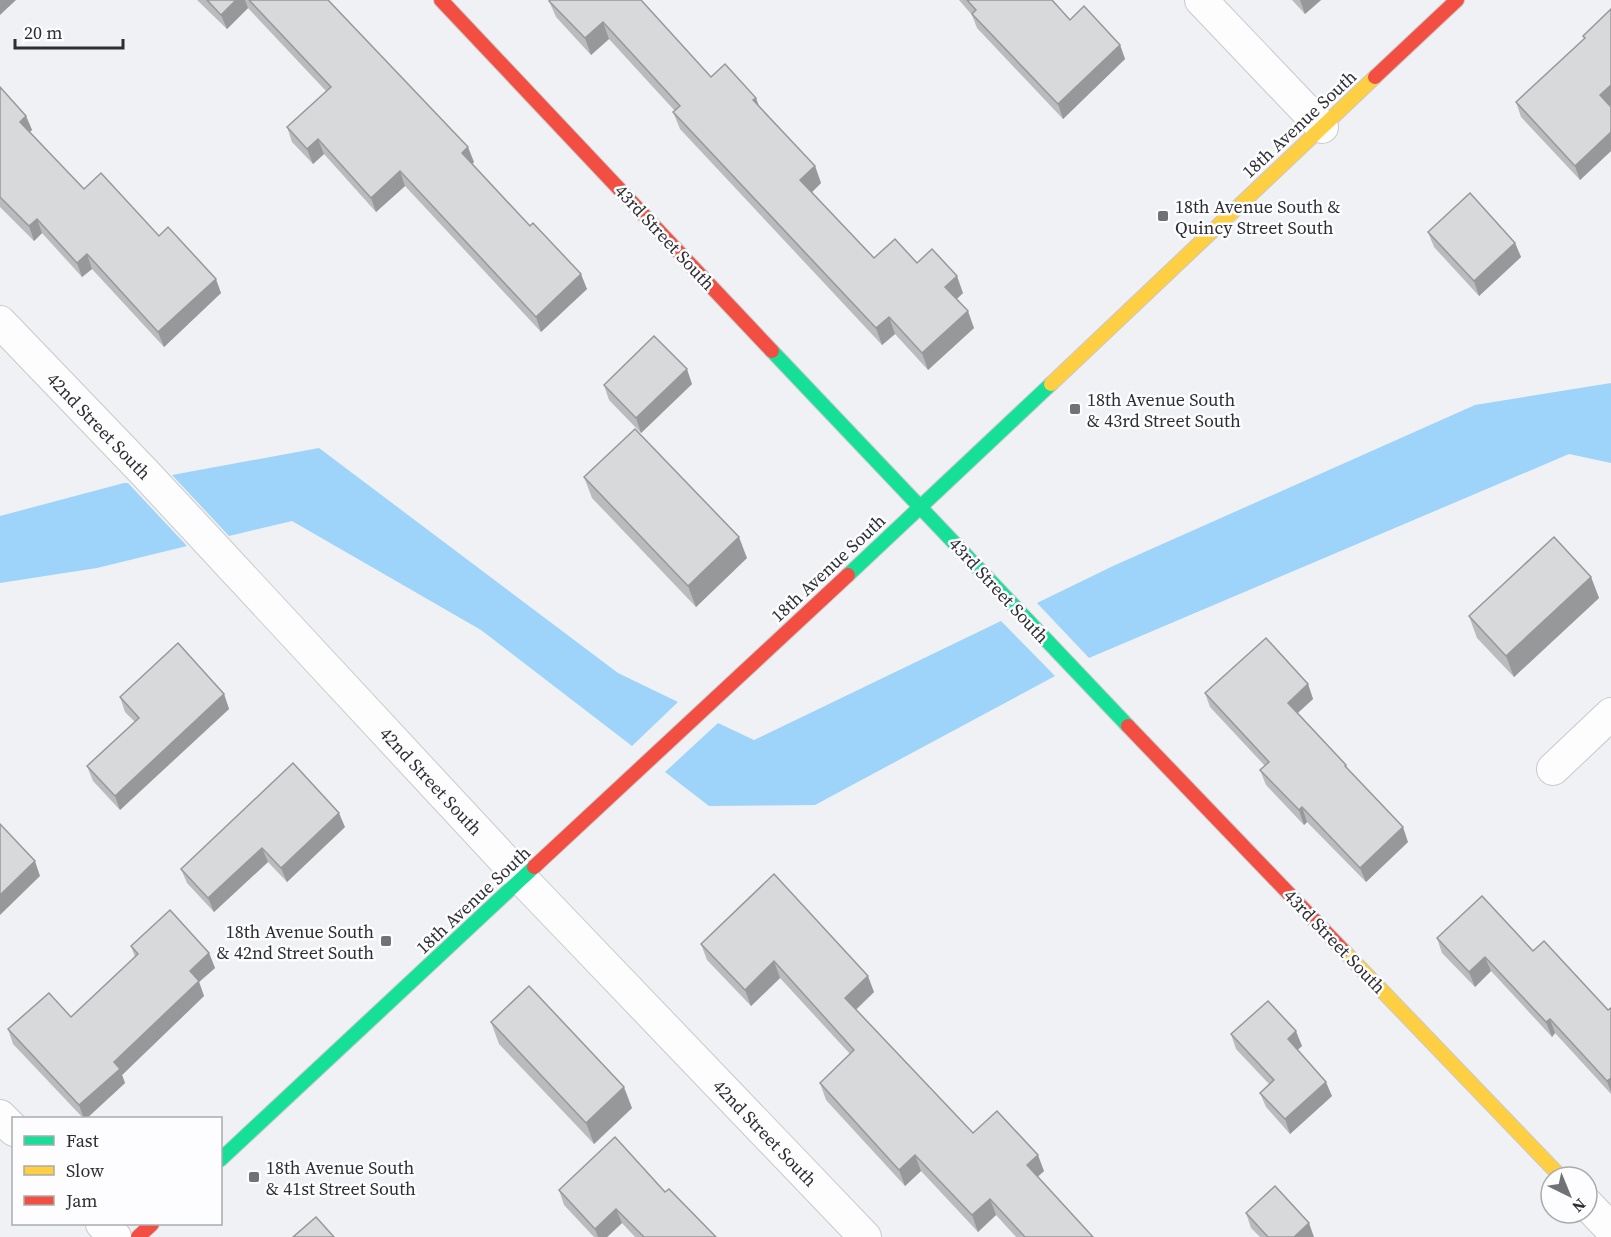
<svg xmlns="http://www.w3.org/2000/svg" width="1611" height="1237" viewBox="0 0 1611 1237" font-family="'Source Serif 4',serif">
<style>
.water{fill:#9ed4f9}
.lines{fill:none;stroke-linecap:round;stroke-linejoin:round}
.street-casing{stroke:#c8c9cc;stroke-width:34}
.fast-casing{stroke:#c8c9cc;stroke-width:16}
.slow-casing{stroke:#c8c9cc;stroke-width:16}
.jam-casing{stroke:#c8c9cc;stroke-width:16}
.street{stroke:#fdfdfd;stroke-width:32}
.fast{stroke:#16e098;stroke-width:14}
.slow{stroke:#ffcf43;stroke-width:14}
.jam{stroke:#f24e42;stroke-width:14}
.wall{fill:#babbbc}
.shaded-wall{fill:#979899}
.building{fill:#d8d9db;stroke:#979899;stroke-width:1.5}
.poi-dot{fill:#717275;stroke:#fdfdff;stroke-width:2}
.labels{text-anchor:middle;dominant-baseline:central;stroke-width:5;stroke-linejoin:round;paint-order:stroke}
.street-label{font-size:18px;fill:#2d2e31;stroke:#fdfdff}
.poi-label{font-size:18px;fill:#2d2e31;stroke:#fdfdff;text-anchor:start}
</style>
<rect width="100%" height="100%" fill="#eff1f4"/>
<g class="water">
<path d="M1611 383V463L1569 454 1089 658 1037 603 1113 566 1475 405Z"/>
<path d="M319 448 618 673 678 702 632 746 481 630 292 521 229 536 172 475Z"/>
<path d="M124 483H128L187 546 97 568 0 583V516Z"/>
<path d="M1001 621 1055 676 815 805 709 806 665 772 718 723 754 740Z"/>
</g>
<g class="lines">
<defs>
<g id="street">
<path d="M1201 0 1322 127"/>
<path d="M0 322 145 473 522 879 865 1237"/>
<path d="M1553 769 1611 714"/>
<path d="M0 1116 14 1130"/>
<path d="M1587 1204 1611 1229"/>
<path d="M102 1224 115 1237"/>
</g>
<g id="fast">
<path d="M772 351 1128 726"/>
<path d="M848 575 1051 384"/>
<path d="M220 1160 534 867"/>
</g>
<g id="slow">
<path d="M1051 384 1375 77"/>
<path d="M1343 950 1561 1177"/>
</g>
<g id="jam">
<path d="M441 0 772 351"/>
<path d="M1375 77 1457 0"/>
<path d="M1128 726 1343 950"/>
<path d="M534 867 848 575"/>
<path d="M138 1237 152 1224"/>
</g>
</defs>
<use href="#street" class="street-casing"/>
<use href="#fast" class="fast-casing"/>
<use href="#slow" class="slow-casing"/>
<use href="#jam" class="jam-casing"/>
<use href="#street" class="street"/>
<use href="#fast" class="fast"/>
<use href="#slow" class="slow"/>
<use href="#jam" class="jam"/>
</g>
<g class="wall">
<path d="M197 0H328L474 162 472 164 587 289 541 332 405 186 376 212 324 154 313 164 292 142 287 127 326 91 248 8 227 29Z"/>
<path d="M641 0 711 77 760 108 815 166 821 183 812 192 874 258 917 263 963 293 957 299 974 328 928 370 895 334 882 345 680 129 673 112 675 111 609 39 591 55 556 17 549 1Z"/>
<path d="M959 0H1052L1070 20 1120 45 1125 59 1063 119 977 28 972 15Z"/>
<path d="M1292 0H1321L1305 14Z"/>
<path d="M1611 9V105L1610 106 1611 107V151L1580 180 1521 117 1516 102 1584 39 1583 36Z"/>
<path d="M0 87 26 116 32 130 30 132 84 189 159 236 221 293 164 347 92 269 82 277 42 233 34 241 0 207Z"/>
<path d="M1428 232 1515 243 1521 257 1479 296 1434 247Z"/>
<path d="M692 384 641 433 609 400 604 385Z"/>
<path d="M584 477 747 558 696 607 592 498Z"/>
<path d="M1591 577 1599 598 1514 677 1477 638 1469 616Z"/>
<path d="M1308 684 1313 699 1298 713 1346 765 1349 771 1408 842 1366 882 1307 822 1304 825 1266 785 1260 770 1265 766 1210 707 1205 693Z"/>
<path d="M224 694 229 709 120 810 93 781 87 766 135 722 125 712 120 697Z"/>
<path d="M345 827 287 882 268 862 214 912 187 883 181 869Z"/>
<path d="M774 874 874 992 856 1010 973 1133 1044 1171 1037 1177 1093 1237H1016L996 1215 978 1232 921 1171 905 1186 826 1100 820 1083 850 1054 780 978 751 1006 707 960 701 944Z"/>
<path d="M1437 938 1533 951 1608 1010 1611 1008V1094L1555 1033 1552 1037 1491 971 1475 987 1442 953Z"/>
<path d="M131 946 209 953 215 968 199 982 204 996 122 1075 125 1083 86 1119H84L13 1044 8 1029 71 1017 135 957Z"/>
<path d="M491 1022 632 1108 594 1144 499 1044Z"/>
<path d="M1231 1034 1302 1046 1297 1050 1332 1096 1290 1134 1266 1107 1260 1093 1269 1084 1236 1049Z"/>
<path d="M559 1190 665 1192 716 1237H635L622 1223 607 1237H594L564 1205Z"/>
<path d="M1246 1213 1314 1237H1260L1251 1228Z"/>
</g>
<g class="shaded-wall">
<path d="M0 0H16L0 15Z"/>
<path d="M236 0H245L248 8 227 29 221 15Z"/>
<path d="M1300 0H1321L1305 14Z"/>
<path d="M603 22 609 39 591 55 585 38Z"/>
<path d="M1120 45 1125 59 1063 119 1058 104Z"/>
<path d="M1611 85V105L1605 110 1600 95Z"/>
<path d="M756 98 762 114 753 100Z"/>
<path d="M26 116 32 130 25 136 20 122Z"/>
<path d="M1611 132V151L1580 180 1575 166Z"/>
<path d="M318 139 324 154 313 164 307 149Z"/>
<path d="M468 147 474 162 467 168 462 153Z"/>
<path d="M815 166 821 183 807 197 800 180Z"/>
<path d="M400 171 405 186 376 212 371 198Z"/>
<path d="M37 219 42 233 34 241 29 226Z"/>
<path d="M1515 243 1521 257 1479 296 1474 281Z"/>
<path d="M87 254 92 269 82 277 77 263Z"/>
<path d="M581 274 587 289 541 332 536 317Z"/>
<path d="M957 276 963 293 951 304 945 287Z"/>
<path d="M216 279 221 293 164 347 158 332Z"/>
<path d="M968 311 974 328 928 370 922 353Z"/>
<path d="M889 317 895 334 882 345 876 328Z"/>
<path d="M687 369 692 384 641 433 636 418Z"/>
<path d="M739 537 747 558 696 607 688 586Z"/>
<path d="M1591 577 1599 598 1514 677 1506 656Z"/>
<path d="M1308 684 1313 699 1293 717 1288 703Z"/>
<path d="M224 694 229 709 120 810 115 796Z"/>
<path d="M1302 807 1307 822 1304 825 1299 810Z"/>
<path d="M339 813 345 827 287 882 281 868Z"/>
<path d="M1403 827 1408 842 1366 882 1360 868Z"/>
<path d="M262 848 268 862 214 912 208 898Z"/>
<path d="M35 861 40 876 0 915V895Z"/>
<path d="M209 953 215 968 199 982 204 996 122 1075 125 1083 86 1119H84L79 1105 190 971Z"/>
<path d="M1485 957 1491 971 1475 987 1469 972Z"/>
<path d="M774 961 780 978 751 1006 745 990Z"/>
<path d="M868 976 874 992 851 1014 845 998Z"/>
<path d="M1550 1019 1555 1033 1552 1037 1546 1022Z"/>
<path d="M1296 1031 1302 1046 1293 1054 1288 1039Z"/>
<path d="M1611 1077V1092L1607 1081Z"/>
<path d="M1326 1082 1332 1096 1290 1134 1285 1119Z"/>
<path d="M624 1087 632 1108 594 1144 586 1123Z"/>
<path d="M915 1155 921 1171 905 1186 899 1170Z"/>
<path d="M1038 1155 1044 1171 1032 1182 1027 1165Z"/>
<path d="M990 1199 996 1215 978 1232 972 1215Z"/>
<path d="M616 1209 622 1223 607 1237H598L595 1229Z"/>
<path d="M1309 1223 1314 1237H1294Z"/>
</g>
<g class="building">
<path d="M207 0H236L221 15Z"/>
<path d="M249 0H328L468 147 462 153 530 226 533 223 581 274 536 317 400 171 371 198 318 139 307 149 287 127 331 87Z"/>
<path d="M550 0H641L711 77 725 64 756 98 753 100 815 166 800 180 874 258 895 239 917 263 932 249 957 276 945 287 968 311 922 353 889 317 876 328 673 112 680 106 603 22 585 38 549 1Z"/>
<path d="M967 0H1052L1070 20 1084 6 1120 45 1058 104 972 14 976 10Z"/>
<path d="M1611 9V85L1600 95 1611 107V132L1575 166 1516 102 1585 38 1583 36Z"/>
<path d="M0 87 26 116 20 122 84 189 101 173 159 236 168 227 216 279 158 332 87 254 77 263 37 219 29 226 0 197Z"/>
<path d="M1470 193 1515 243 1474 281 1428 232Z"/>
<path d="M654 336 687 369 636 418 604 385Z"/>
<path d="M635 429 739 537 688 586 584 477Z"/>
<path d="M1554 537 1591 577 1506 656 1469 616Z"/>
<path d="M1266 638 1308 684 1288 703 1346 765 1345 766 1403 827 1360 868 1302 807 1299 810 1260 770 1269 762 1205 693Z"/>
<path d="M178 643 224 694 115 796 87 766 139 718 120 697Z"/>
<path d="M293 763 339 813 281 868 262 848 208 898 181 869Z"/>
<path d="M0 824 35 861 0 895Z"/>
<path d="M774 874 868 976 845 998 973 1133 997 1111 1038 1155 1027 1165 1093 1237H1025L990 1199 972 1215 915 1155 899 1170 820 1083 854 1050 774 961 745 990 701 944Z"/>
<path d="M1482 896 1533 951 1544 941 1608 1010 1611 1008V1078L1607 1081 1550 1019 1546 1022 1485 957 1469 972 1437 938Z"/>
<path d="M170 910 209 953 190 971 199 981 114 1062 120 1069 79 1105 8 1029 49 993 71 1017 138 954 131 946Z"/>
<path d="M529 986 624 1087 586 1123 491 1022Z"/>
<path d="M1268 1001 1296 1031 1288 1039 1326 1082 1285 1119 1260 1093 1274 1080 1231 1034Z"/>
<path d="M615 1137 665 1192 669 1189 716 1237H644L616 1209 595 1229 559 1190Z"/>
<path d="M1275 1186 1309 1223 1294 1237H1268L1246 1213Z"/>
<path d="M316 1217 334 1237H293Z"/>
</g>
<g class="poi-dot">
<rect x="1157" y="210" width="12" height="12" rx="3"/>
<rect x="1069" y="403" width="12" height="12" rx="3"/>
<rect x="380" y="935" width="12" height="12" rx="3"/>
<rect x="248" y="1171" width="12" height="12" rx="3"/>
</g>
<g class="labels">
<g class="street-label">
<text transform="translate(1299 124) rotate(-43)">18th Avenue South</text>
<text transform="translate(665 237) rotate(47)">43rd Street South</text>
<text transform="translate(99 426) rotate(46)">42nd Street South</text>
<text transform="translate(828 568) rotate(-43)">18th Avenue South</text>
<text transform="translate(999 590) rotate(47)">43rd Street South</text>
<text transform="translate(431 781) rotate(47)">42nd Street South</text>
<text transform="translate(473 900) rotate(-43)">18th Avenue South</text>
<text transform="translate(1335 941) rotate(46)">43rd Street South</text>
<text transform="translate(765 1133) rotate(46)">42nd Street South</text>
</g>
<g class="poi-label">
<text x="1175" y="206">18th Avenue South &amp;<tspan x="1175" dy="21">Quincy Street South</tspan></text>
<text x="1087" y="399">18th Avenue South<tspan x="1087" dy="21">&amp; 43rd Street South</tspan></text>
<text x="374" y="931" text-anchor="end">18th Avenue South<tspan x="374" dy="21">&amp; 42nd Street South</tspan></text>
<text x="266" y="1167">18th Avenue South<tspan x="266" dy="21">&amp; 41st Street South</tspan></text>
</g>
</g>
<rect x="12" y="1117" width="210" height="108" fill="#fdfdff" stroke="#aaaaad" stroke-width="1.5"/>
<rect x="24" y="1136" width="30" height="9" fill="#16e098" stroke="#aaaaad" stroke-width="1.5"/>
<text x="66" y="1147" font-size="18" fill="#2d2e31">Fast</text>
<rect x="24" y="1166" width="30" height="9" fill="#ffcf43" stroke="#aaaaad" stroke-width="1.5"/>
<text x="66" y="1177" font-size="18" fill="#2d2e31">Slow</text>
<rect x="24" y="1196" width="30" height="9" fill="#f24e42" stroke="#aaaaad" stroke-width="1.5"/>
<text x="66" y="1207" font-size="18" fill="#2d2e31">Jam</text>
<g transform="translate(1569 1195) rotate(137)"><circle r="28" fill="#fdfdff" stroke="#aaaaad" stroke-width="1.5"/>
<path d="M0-4.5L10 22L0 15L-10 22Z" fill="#717275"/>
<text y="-9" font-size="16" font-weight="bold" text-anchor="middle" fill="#2d2e31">N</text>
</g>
<path d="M15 39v9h108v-9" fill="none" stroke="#2d2e31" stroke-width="3"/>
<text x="24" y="39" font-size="18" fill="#2d2e31" stroke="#fdfdff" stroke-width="4.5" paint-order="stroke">20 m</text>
</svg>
